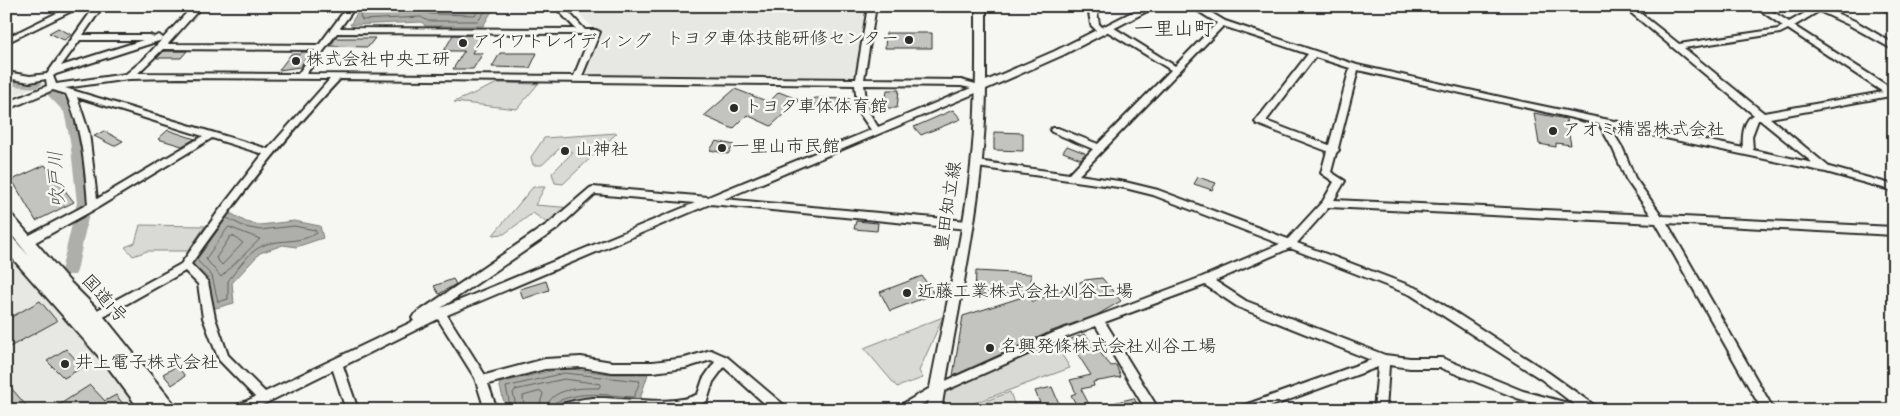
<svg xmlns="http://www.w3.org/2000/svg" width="1900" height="416" viewBox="0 0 1900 416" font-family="Dekko,'Klee One',sans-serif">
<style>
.built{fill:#e7e7e3}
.green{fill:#d9d9d5;stroke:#828280}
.water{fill:#aeaeab;stroke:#7a7a78}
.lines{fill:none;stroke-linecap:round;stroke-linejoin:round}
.shore{stroke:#5f5f5e;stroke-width:1}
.river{fill:#aeaeab;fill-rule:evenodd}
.building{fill:#c3c3c0;stroke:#2b2b2b}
.minor-casing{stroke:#2b2b2b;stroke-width:4}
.major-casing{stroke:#2b2b2b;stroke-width:4}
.highway-casing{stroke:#2b2b2b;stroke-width:4}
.minor{fill:#f6f6f2;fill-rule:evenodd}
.major{fill:#f6f6f2;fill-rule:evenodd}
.highway{fill:#f6f6f2;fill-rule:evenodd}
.poi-dot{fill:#2b2b2b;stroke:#f6f6f2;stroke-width:2}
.labels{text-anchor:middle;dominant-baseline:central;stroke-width:5;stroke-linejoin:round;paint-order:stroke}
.poi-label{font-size:18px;fill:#2b2b2b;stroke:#f6f6f2;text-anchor:start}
.street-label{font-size:18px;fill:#2b2b2b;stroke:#f6f6f2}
.water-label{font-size:19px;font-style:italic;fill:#525251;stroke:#f6f6f2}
.quarter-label{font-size:20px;fill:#2b2b2b;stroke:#f6f6f2}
</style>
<rect width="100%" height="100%" fill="#f6f6f2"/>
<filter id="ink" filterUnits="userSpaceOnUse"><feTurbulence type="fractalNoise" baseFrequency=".02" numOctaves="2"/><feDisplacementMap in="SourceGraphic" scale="10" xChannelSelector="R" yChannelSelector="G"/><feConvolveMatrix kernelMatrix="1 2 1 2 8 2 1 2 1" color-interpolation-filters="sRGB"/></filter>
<g filter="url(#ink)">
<g class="built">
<path d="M570 6H870L856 79 583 77 601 35Z"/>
<path d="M6 82 33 84 35 86 6 100Z"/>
<path d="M6 249 106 364 140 410H6Z"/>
</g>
<g class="green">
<path d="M498 83 538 84 517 109 454 102Z"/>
<path d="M617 133 563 184 555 183 552 173 573 152 560 148 542 165H533L531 157 544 138Z"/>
<path d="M533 187H545L535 205 573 208 550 225 533 213 504 234 493 235Z"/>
<path d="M140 225 205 226 188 251H147L133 256 125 247 135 243Z"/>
<path d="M943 317 919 371 923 378 897 387 864 348Z"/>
<path d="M1055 343 1070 368 955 410H941L943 392Z"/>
<path d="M1010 392 1016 410H962Z"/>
</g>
<g class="water">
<path d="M361 6H495L483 26H425L422 22 350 25Z"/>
<path d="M224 213 232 214 246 222 260 225 294 221 320 226 323 238 296 247 283 245 260 253 232 283 234 303 212 309 208 278 190 262Z"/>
<path d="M563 368 611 374H648L639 402 587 399 573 401 553 410H506L499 383Z"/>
</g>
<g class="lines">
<g class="shore">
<path d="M365 6 360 16 362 20 421 17 428 21H478L489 6"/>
<path d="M371 6 373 13 421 11 431 14 475 15 481 6"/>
<path d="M227 218 245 227 260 230 294 226 315 230 317 233C302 242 288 240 271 243 251 247 240 266 228 281V299L218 302 212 276 197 260Z"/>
<path d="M229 227 260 239 221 277 206 259Z"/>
<path d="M233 236 243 243 222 265 216 258 230 237Z"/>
<path d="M511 410 506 387 564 373 640 381 634 397C606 395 580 390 554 403L551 410"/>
<path d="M517 410 513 393 515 390 564 379 601 384 599 388C579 388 551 387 545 410"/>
<path d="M524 410 523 396 541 391 543 394 538 410"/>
</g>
<g class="river">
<path d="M6 77 36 80 43 84 36 88 6 85Z"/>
<path d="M51 87 56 88 77 111 84 140 91 203 77 271 75 275H63L61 271 77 203 70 140 64 112 44 91Z"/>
</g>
</g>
<g class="building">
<path d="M58 28 72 35 64 40 49 33Z"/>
<path d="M886 33H932V48H885Z"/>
<path d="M453 35H482L472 53H483L473 69H453L464 51H444Z"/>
<path d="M336 38H375L368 47 330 46Z"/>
<path d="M164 51H187L181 58H157Z"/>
<path d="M302 52H311L300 67 279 70 291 54H300Z"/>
<path d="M500 53H537L530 68 492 67Z"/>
<path d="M735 89 769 102 779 92 799 100 771 126 747 115 733 129 704 116Z"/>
<path d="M887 90H899L897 108H885Z"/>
<path d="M814 98 850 99 848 110H813Z"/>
<path d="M953 110 961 119 921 135 914 127Z"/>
<path d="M1534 113 1566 119 1571 145 1556 143V147L1539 144Z"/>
<path d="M168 130 195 139 182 146 158 139Z"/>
<path d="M104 131 123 141 114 146 94 136Z"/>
<path d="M994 132 1023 133V151L994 150Z"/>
<path d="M716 141 734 145 728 154 710 150Z"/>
<path d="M1067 146 1085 153 1081 159 1063 152Z"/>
<path d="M45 165 74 202 36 221 12 180Z"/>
<path d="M1198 177 1216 183 1212 190 1194 184Z"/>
<path d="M856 221 878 223 877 231 854 229Z"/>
<path d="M976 271 1031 274 1032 302 1085 280 1102 278 1121 301 1097 315 1052 331 953 376 963 316 1029 295 975 292Z"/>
<path d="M922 276 934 294 890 311 880 292Z"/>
<path d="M453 279 456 284 439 294 434 286Z"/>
<path d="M546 281 549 290 523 299 520 289Z"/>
<path d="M40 301 57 321 6 349V320Z"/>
<path d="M1085 334 1111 366 1116 365 1121 377 1093 382 1094 386 1081 389 1092 410H1079L1071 395 1076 393 1070 380 1091 375 1075 350 1073 351 1066 341Z"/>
<path d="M66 349 83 367 64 378 47 361Z"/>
<path d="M177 366 185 376 172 385 163 374Z"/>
<path d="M6 382 30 410H6Z"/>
<path d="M90 385 105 401 116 395 128 410H51Z"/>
<path d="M1052 387 1060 406 1043 410 1035 391Z"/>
<path d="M1134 398 1140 410H1096L1095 407Z"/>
</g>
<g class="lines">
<defs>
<g id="minor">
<path d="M71 6H82L6 43V38Z"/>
<path d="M95 6H103L83 35H150L154 37 159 35 163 38 162 40 56 74 53 76 56 84 126 74 143 60 193 6H202L168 44 319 45 348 6H356L340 28 576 29 554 6H563L585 30H596L600 32 582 76 856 79 868 6H876L864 79 961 80 983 86 984 88 983 90 724 199 968 221 973 225 968 229 710 204 447 315 485 375 545 359 581 357 612 362H653L685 358 711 350 727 357 785 406 787 410H772L724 367 713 382 707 401C678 416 643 408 612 408 592 408 573 410 553 410L555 406C568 402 580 399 593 398 622 397 674 407 698 394L703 379 715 362 711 360 685 368 653 372H612L581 367 545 369 488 384 497 410H485L475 378 438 319 343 366 358 410H346L333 370 252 410H234L236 406 255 397 219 360 203 318 198 284 185 271 98 320 94 321 90 320 88 317 90 314 181 264 218 212 263 154 212 138 97 208 30 245H22L21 242 22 239 88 204C85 166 82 129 66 94L53 90 6 110V103L47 86 46 79 30 82 6 78V72L30 76 47 74ZM337 33 583 34H591L574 76 306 74ZM80 40H143L61 66ZM163 49 315 50 298 74 138 73ZM178 78 330 79 268 149 65 88 129 79ZM340 79 855 85 858 111 871 130 708 197 593 187 590 188 549 223 414 315 412 318 414 321 265 392 228 355 215 318 208 282 191 264C237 199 285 137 340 79ZM864 85 961 86 971 88 878 127 868 111ZM77 97 203 136 97 199 89 133ZM595 194 695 203 441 308 557 229Z"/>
<path d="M1088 6H1096L1099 24 1104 29 1103 31H1097L1091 25Z"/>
<path d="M1190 6H1200L1225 21 1357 65 1523 102 1743 148C1742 138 1743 119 1754 115L1630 12 1641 6H1652L1640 13 1679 44 1778 29 1783 26 1754 6H1764L1789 22 1812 9 1811 6H1826L1824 8 1855 21 1894 44V50L1849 25 1819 11 1794 26 1894 90V97L1890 96 1770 118 1829 167 1894 185V191L1826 172 1609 126 1623 149 1635 178 1662 216 1894 227V235L1667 223 1774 410H1762L1656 223 1329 207 1297 243 1419 289 1549 373 1595 406 1597 410H1556L1517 398 1441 368H1410L1389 365 1386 410H1374L1378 367 1261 410H1240L1242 406 1371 360 1238 307 1205 285 1105 322 1159 410H1146L1096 326 1061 339 940 393 913 410H897L899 406 932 387 1053 333 1202 277 1280 244 1153 195 1125 188 977 167 972 164 977 161 1069 174 1093 149 1052 132 1050 130 1052 128H1058L1098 144 1171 70 1105 30V26H1111L1175 66 1217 23ZM1223 26 1308 54 1255 122 1257 124 1327 151 1321 173 1334 182 1323 201 1288 239 1158 190 1125 182 1079 175ZM1788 29 1883 92 1764 113 1684 48 1780 33ZM1315 57 1350 68 1329 145 1266 121ZM1358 70 1599 124 1613 149 1626 179 1651 215 1334 200 1345 181 1331 172 1336 153 1339 150 1338 148ZM1758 120H1760L1813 163 1753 150 1752 136ZM1290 248 1411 295 1541 379 1575 405 1523 391 1442 358H1410L1385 355 1246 301 1215 281Z"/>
<path d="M1879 6 1894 8V13L1880 8Z"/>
</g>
<path id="major" d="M976 6H986V81L1055 51 1144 6H1157L1063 55 986 89C985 198 958 303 941 410H926C940 328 962 248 971 166 977 113 976 60 976 6Z"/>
<path id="highway" d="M6 213 11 214 70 282 100 312 179 410H140L108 367 6 251V234L11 236 29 256 6 228Z"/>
</defs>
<use href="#minor" class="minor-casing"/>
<use href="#major" class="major-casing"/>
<use href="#highway" class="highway-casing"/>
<use href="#minor" class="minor"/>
<use href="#major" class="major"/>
<use href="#highway" class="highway"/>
</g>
</g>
<g class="poi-dot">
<circle cx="909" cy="40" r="5"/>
<circle cx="463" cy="43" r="5"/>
<circle cx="296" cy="61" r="5"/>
<circle cx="734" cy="108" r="5"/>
<circle cx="1553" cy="131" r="5"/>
<circle cx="722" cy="148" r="5"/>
<circle cx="565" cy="151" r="5"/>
<circle cx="907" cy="293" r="5"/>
<circle cx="990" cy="348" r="5"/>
<circle cx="65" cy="364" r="5"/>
</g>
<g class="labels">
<g class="poi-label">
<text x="899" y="40" text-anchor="end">トヨタ車体技能研修センター</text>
<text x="473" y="43">アイワトレイディング</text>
<text x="306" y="61">株式会社中央工研</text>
<text x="744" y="108">トヨタ車体体育館</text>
<text x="1563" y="131">アオミ精器株式会社</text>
<text x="732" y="148">一里山市民館</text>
<text x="575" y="151">山神社</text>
<text x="917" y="293">近藤工業株式会社刈谷工場</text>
<text x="1000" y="348">名興発條株式会社刈谷工場</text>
<text x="75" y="364">井上電子株式会社</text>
</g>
<g class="street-label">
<text transform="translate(950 206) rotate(-81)">豊田知立線</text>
<text transform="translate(103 300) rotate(48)">国道1号</text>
</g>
<g class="water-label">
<text transform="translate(59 179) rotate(-93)">吹戸川</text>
</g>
<g class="quarter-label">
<text x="1174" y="31">一里山町</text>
</g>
</g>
<rect width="1900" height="416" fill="none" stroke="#f6f6f2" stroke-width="25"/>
<rect x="12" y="12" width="1875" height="391" fill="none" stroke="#2b2b2b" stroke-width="2" filter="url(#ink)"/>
</svg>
